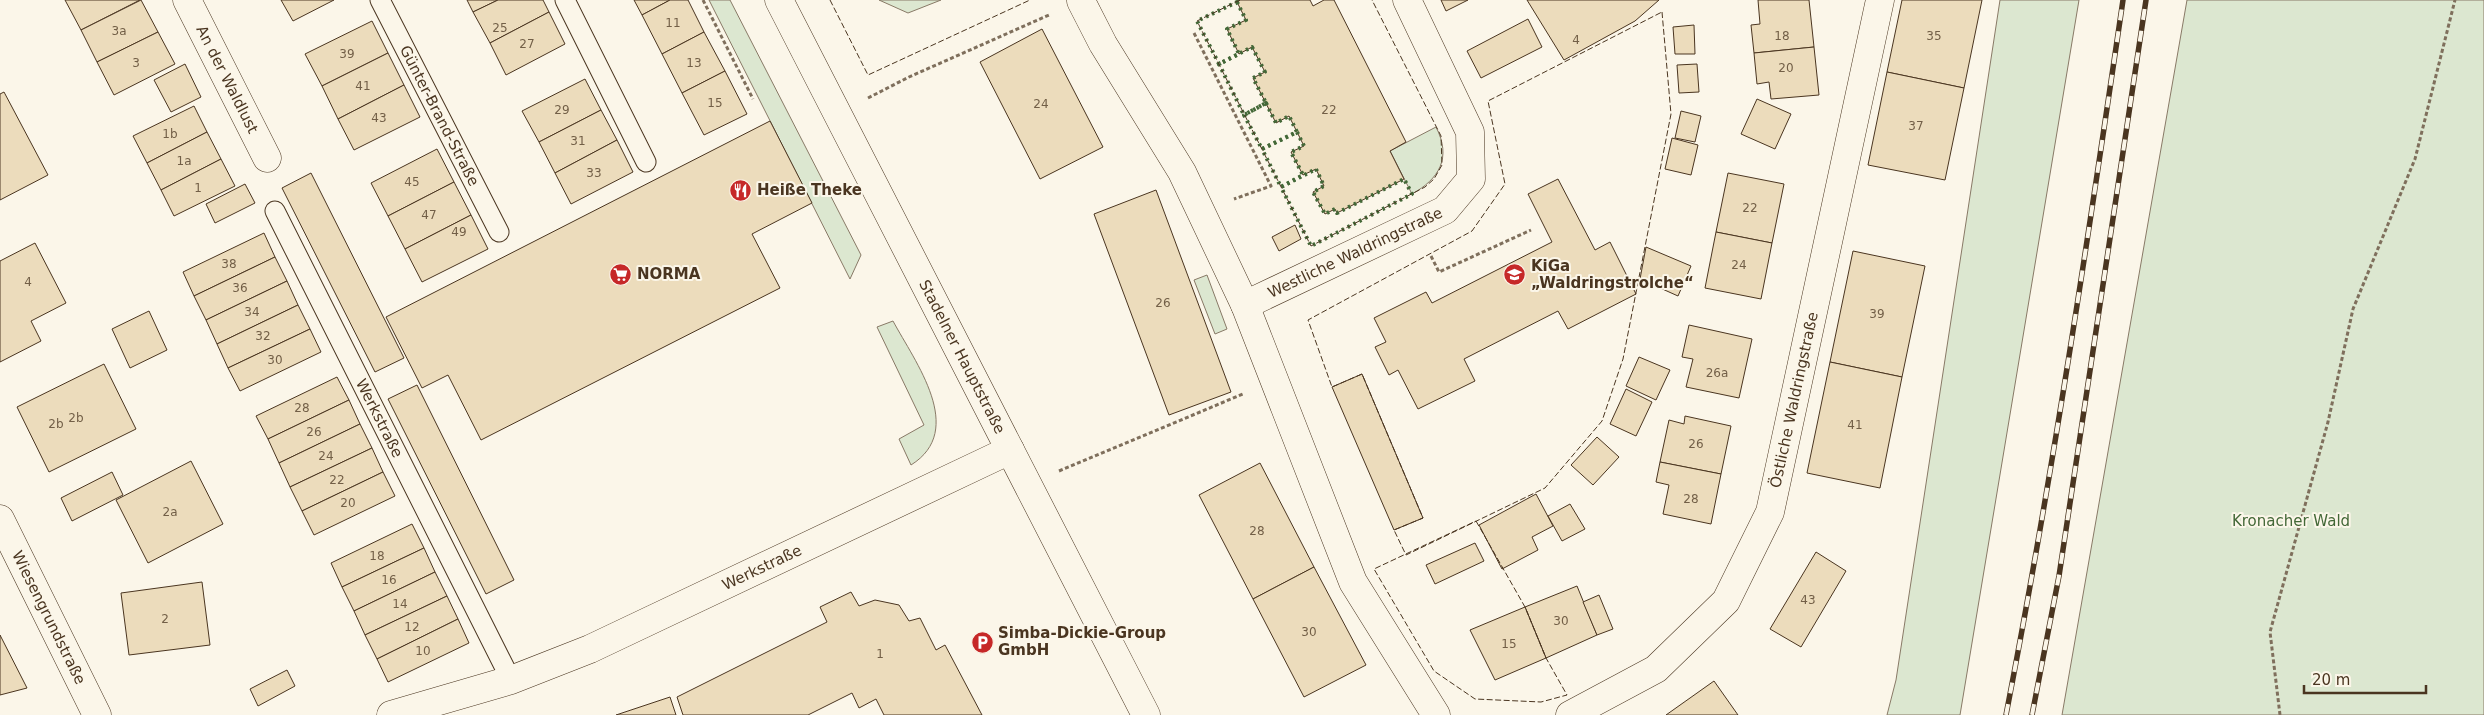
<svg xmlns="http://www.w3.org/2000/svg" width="2484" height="715" viewBox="0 0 2484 715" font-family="'DejaVu Sans',sans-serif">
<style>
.green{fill:#dce7d0;stroke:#887966}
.building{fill:#ecdcbc;stroke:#4a3520}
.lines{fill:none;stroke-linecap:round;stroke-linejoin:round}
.service-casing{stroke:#4a3520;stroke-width:21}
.minor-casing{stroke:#4a3520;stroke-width:29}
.secondary-casing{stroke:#4a3520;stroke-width:29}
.path{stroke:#7f6f5c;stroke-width:3;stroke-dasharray:4 2.5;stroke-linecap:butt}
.service{stroke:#fbf6e9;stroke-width:19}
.minor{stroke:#fbf6e9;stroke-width:28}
.secondary{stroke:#fbf6e9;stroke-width:28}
.rail-casing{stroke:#4a3520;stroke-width:5.5}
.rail{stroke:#fbf6e9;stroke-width:4;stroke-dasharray:11;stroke-linecap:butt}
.hedge{stroke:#436837;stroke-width:4;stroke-dasharray:2.5 4;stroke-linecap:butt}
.fence{stroke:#4a3520;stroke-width:1;stroke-dasharray:6 2.5;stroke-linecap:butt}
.labels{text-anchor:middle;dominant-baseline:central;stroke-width:4;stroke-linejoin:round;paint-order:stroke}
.number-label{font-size:12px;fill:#725f47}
.street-label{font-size:15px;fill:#4a3520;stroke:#fbf6e9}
.poi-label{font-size:15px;font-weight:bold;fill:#4a3520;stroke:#fbf6e9;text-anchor:start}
.park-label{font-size:15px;fill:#436837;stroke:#fbf6e9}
</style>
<rect width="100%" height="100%" fill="#fbf6e9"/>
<g class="green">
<path d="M709 0H730L861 255 850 279Z"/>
<path d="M879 0H941L908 13Z"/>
<path d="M2000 0H2079L1960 715H1887L1896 680Z"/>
<path d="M2187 0H2484V715H2062Z"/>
<path d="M1436 127C1452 158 1439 179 1412 194L1390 151Z"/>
<path d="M1207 275 1227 329 1215 334 1194 280Z"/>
<path d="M893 321C915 362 967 430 911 465L899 439 924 425 877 327Z"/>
</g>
<g class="building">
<path d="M65 0H140L81 30Z"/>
<path d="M141 0 158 32 97 62 81 30Z"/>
<path d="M281 0H334L293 21Z"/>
<path d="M467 0H498L473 12Z"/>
<path d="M498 0H543L549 12 490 43 473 12Z"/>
<path d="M634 0H670L642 15Z"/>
<path d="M670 0H688L704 32 662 54 642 15Z"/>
<path d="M1240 0H1310L1313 6 1324 0H1334L1406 142 1390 151 1404 179 1337 213 1335 209 1325 214 1313 192 1324 186 1316 169 1303 175 1291 152 1304 146 1289 116 1276 123 1253 78 1265 72 1252 47 1239 54 1227 29 1246 20 1237 2Z"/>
<path d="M1441 0H1468L1446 11Z"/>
<path d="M1527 0H1659L1635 21 1564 60Z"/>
<path d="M1758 0H1809L1814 47 1754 53 1751 25 1760 24Z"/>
<path d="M1902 0H1982L1964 88 1887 72Z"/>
<path d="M549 12 565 44 506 75 490 43Z"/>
<path d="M1528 19 1542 47 1481 78 1467 51Z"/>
<path d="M372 21 388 53 322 86 305 54Z"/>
<path d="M1694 25 1695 54H1675L1673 27Z"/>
<path d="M1042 29 1103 147 1040 179 980 62Z"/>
<path d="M158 32 175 64 114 95 97 62Z"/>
<path d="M704 32 725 71 682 93 662 54Z"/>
<path d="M1814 47 1819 95 1771 99 1769 82 1757 84 1754 53Z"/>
<path d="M388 53 404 85 338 119 322 86Z"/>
<path d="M185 64 201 97 171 112 154 80Z"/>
<path d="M1697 64 1699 92 1679 93 1677 65Z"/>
<path d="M725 71 747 114 704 135 682 93Z"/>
<path d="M1887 72 1964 88 1945 180 1868 165Z"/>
<path d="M585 79 601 110 539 142 522 111Z"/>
<path d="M404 85 420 117 354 150 338 119Z"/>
<path d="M4 92 48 175 0 200V94Z"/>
<path d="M1757 99 1791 114 1775 149 1741 134Z"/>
<path d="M194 106 207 132 147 163 133 136Z"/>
<path d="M601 110 617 140 555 173 539 142Z"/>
<path d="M1681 111 1701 116 1695 142 1675 138Z"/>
<path d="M770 121 812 203 752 234 780 288 481 440 448 375 422 388 386 317Z"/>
<path d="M207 132 221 159 161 190 147 163Z"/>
<path d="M1672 138 1698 145 1691 175 1665 169Z"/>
<path d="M617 140 633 172 571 204 555 173Z"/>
<path d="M437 149 454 182 388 216 371 183Z"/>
<path d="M221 159 235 186 174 216 161 190Z"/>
<path d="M311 173 404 358 375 372 282 188Z"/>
<path d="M1728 173 1784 184 1772 243 1716 232Z"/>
<path d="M1558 179 1595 250 1610 242 1636 294 1568 329 1558 311 1464 359 1475 381 1418 409 1398 370 1389 375 1375 347 1386 342 1374 318 1426 292 1432 303 1552 242 1528 194Z"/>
<path d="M454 182 471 215 405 249 388 216Z"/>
<path d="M245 184 255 203 215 223 206 204Z"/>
<path d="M1156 190 1231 392 1169 415 1094 214Z"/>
<path d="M471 215 488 249 422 282 405 249Z"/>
<path d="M1295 225 1301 239 1279 251 1272 237Z"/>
<path d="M1716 232 1772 243 1761 299 1705 288Z"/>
<path d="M264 233 275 257 194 296 183 272Z"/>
<path d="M35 243 66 303 31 321 41 341 0 362V261Z"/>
<path d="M1646 247 1691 266 1678 296 1640 279Z"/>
<path d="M1853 251 1925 266 1902 377 1830 362Z"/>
<path d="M275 257 287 281 206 320 194 296Z"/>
<path d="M287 281 298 305 217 344 206 320Z"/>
<path d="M298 305 310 329 228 368 217 344Z"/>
<path d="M149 311 167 350 130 368 112 329Z"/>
<path d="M1689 325 1752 339 1739 398 1686 387 1693 359 1682 357Z"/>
<path d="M310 329 321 352 240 391 228 368Z"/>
<path d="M1639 357 1670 370 1656 400 1626 386Z"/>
<path d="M1830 362 1902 377 1880 488 1807 473Z"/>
<path d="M104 364 136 429 49 472 17 407Z"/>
<path d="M1362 374 1423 518 1394 530 1332 387Z"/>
<path d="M337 377 349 400 268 439 256 416Z"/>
<path d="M417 385 514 580 486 594 388 399Z"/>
<path d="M1626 389 1652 402 1636 436 1610 424Z"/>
<path d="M349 400 360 424 279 463 268 439Z"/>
<path d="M1685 416 1731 426 1721 474 1660 462 1669 420 1684 424Z"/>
<path d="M360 424 372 448 290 487 279 463Z"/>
<path d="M1597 437 1619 457 1593 485 1571 465Z"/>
<path d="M372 448 383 472 302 511 290 487Z"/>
<path d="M191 461 223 524 148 563 116 500Z"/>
<path d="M1660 462 1721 474 1711 524 1663 514 1669 485 1656 482Z"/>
<path d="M1260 463 1314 567 1253 599 1199 495Z"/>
<path d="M112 472 123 495 72 521 61 498Z"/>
<path d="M383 472 395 496 314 535 302 511Z"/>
<path d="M1536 494 1553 526 1532 537 1538 550 1502 569 1479 525Z"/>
<path d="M1570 504 1585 529 1562 541 1548 516Z"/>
<path d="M412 524 424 548 342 587 331 563Z"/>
<path d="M1475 543 1484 561 1435 584 1426 565Z"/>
<path d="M424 548 435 572 354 611 342 587Z"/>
<path d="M1816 552 1846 571 1801 647 1770 629Z"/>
<path d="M1314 567 1366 665 1304 697 1253 599Z"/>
<path d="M435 572 447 596 365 635 354 611Z"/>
<path d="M202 582 210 645 129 655 121 593Z"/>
<path d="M1577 586 1597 635 1546 658 1525 607Z"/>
<path d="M851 592 859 606 875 600 899 605 909 621 920 618 936 650 945 645 982 715H884L876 699 859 708 852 693 808 715H683L677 697 827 622 820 607Z"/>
<path d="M1599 595 1613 629 1597 635 1583 602Z"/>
<path d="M447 596 458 619 377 659 365 635Z"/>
<path d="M1525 607 1546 658 1495 680 1470 630Z"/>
<path d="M458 619 469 643 388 682 377 659Z"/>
<path d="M0 635 27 688 0 695Z"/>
<path d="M287 670 295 686 258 706 250 689Z"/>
<path d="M1714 681 1738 715H1666Z"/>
<path d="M670 697 676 715H616Z"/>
</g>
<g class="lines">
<defs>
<g id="service">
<path id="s1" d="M380 0 499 232"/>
<path d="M565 0 646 162"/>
<path id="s2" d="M275 211 511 680"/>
</g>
<g id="minor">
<path id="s3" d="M187 0 267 158"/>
<path d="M1081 1 1103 44 1182 172 1245 305 1353 582 1436 715"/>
<path id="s4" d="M1245 305 1445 210 1471 179 1470 132 1407 0"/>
<path id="s5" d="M0 519 97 715"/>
<path id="s6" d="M391 715 511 680 590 649 1010 450"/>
<path id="s7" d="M1570 715 1656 669 1726 601 1770 512 1880 0"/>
</g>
<g id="secondary">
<path id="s8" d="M779 0 1146 715"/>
</g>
</defs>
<use href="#service" class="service-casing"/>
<use href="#minor" class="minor-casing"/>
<use href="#secondary" class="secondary-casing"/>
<g class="path">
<path d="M703 0 753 99"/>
<path d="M1194 33 1271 186 1234 199"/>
<path d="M868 98 909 77 1049 15"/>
<path d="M1431 256 1439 272 1531 230"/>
<path d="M1059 471 1243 394"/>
<path d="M2280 715 2270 632 2328 422 2353 309 2415 159 2455 0"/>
</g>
<use href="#service" class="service"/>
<use href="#minor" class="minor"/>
<use href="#secondary" class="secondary"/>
<defs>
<g id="rail">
<path d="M2006 715C2052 478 2088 239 2123 0"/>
<path d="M2032 715 2059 576 2146 0"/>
</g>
</defs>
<use href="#rail" class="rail-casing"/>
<use href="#rail" class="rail"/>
<g class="hedge">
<path d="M1237 2 1246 20 1227 29 1239 54 1219 64 1197 21Z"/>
<path d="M1252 47 1265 72 1253 78 1266 103 1244 115 1219 64Z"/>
<path d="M1266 103 1276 123 1289 116 1297 132 1262 149 1244 115Z"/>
<path d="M1297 132 1304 146 1291 152 1303 175 1281 187 1262 149Z"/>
<path d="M1316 169 1324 186 1313 192 1325 214 1335 209 1337 213 1404 179 1412 194 1311 246 1281 187Z"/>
</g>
<g class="fence">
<path d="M830 0 868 75 1030 0"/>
<path d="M1240 0 1197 21 1311 246 1425 187 1434 179 1442 165 1441 136 1372 0"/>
<path d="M1662 12 1671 114 1623 359 1602 421 1545 488 1406 555 1394 530 1423 518 1362 374 1332 387 1308 320 1472 231 1505 184 1488 101Z"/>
<path d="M1476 521 1525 607 1546 658 1567 695 1541 702 1475 699 1434 671 1374 569Z"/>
</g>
</g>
<defs>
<symbol id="restaurant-disc" viewBox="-11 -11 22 22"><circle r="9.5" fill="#c62828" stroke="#fbf6e9"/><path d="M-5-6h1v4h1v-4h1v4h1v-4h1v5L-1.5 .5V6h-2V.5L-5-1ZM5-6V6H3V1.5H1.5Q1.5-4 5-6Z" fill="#fff"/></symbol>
<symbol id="supermarket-disc" viewBox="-11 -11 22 22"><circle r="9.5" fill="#c62828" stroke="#fbf6e9"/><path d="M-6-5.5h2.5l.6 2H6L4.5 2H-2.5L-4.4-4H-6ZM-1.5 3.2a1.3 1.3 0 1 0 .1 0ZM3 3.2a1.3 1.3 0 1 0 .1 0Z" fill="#fff"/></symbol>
<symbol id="school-disc" viewBox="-11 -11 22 22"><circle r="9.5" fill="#c62828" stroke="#fbf6e9"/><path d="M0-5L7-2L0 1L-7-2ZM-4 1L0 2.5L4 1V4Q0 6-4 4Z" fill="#fff"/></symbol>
<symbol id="parking-disc" viewBox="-11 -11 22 22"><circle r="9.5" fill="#c62828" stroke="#fbf6e9"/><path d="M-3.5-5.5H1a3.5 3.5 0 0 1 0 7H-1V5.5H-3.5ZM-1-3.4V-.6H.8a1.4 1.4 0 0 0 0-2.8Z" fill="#fff"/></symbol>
</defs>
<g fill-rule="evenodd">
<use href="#restaurant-disc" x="728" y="178" width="25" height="25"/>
<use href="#supermarket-disc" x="608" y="262" width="25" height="25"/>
<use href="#school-disc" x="1502" y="262" width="25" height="25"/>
<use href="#parking-disc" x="970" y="630" width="25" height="25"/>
</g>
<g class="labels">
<g class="number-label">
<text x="673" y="23">11</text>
<text x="500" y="28">25</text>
<text x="119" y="31">3a</text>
<text x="1782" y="36">18</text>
<text x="1934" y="36">35</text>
<text x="1576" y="40">4</text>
<text x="527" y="44">27</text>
<text x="347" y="54">39</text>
<text x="136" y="63">3</text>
<text x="694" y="63">13</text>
<text x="1786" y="68">20</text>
<text x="363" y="86">41</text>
<text x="715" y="103">15</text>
<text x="1041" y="104">24</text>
<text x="562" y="110">29</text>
<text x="1329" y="110">22</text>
<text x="379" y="118">43</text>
<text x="1916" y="126">37</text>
<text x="170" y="134">1b</text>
<text x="578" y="141">31</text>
<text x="184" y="161">1a</text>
<text x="594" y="173">33</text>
<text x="412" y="182">45</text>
<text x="198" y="188">1</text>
<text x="1750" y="208">22</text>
<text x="429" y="215">47</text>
<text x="459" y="232">49</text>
<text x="229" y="264">38</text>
<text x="1739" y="265">24</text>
<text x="28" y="282">4</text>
<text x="240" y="288">36</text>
<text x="1163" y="303">26</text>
<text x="252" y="312">34</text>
<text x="1877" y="314">39</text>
<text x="263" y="336">32</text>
<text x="275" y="360">30</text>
<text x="1717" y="373">26a</text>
<text x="302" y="408">28</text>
<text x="76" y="418">2b</text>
<text x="56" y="424">2b</text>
<text x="1855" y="425">41</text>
<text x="314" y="432">26</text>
<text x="1696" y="444">26</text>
<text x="326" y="456">24</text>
<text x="337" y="480">22</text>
<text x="1691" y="499">28</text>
<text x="348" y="503">20</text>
<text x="170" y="512">2a</text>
<text x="1257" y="531">28</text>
<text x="377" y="556">18</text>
<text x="389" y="580">16</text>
<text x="1808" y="600">43</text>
<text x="400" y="604">14</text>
<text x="165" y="619">2</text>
<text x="1561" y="621">30</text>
<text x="412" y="627">12</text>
<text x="1309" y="632">30</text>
<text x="1509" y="644">15</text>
<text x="423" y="651">10</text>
<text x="880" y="654">1</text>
</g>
<g class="street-label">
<text stroke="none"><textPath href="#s3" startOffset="89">An der Waldlust</textPath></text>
<text stroke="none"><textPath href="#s1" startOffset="130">Günter-Brand-Straße</textPath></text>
<text stroke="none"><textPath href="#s4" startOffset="122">Westliche Waldringstraße</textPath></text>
<text stroke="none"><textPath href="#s8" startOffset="401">Stadelner Hauptstraße</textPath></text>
<text stroke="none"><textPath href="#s7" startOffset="409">Östliche Waldringstraße</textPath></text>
<text stroke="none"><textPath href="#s2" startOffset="232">Werkstraße</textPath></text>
<text stroke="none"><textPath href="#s6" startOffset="400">Werkstraße</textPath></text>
<text stroke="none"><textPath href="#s5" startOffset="110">Wiesengrundstraße</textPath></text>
</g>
<g class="poi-label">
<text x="757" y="190">Heiße Theke</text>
<text x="1531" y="266">KiGa<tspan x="1531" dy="17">„Waldringstrolche“</tspan></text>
<text x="637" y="274">NORMA</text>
<text x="998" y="633">Simba-Dickie-Group<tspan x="998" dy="17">GmbH</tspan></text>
</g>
<g class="park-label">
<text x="2291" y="521">Kronacher Wald</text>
</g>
</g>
<path d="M2304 685v8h122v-8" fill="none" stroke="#4a3520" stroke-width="2.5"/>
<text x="2312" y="685" font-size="15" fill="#4a3520" stroke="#fbf6e9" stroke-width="4" paint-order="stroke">20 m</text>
</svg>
